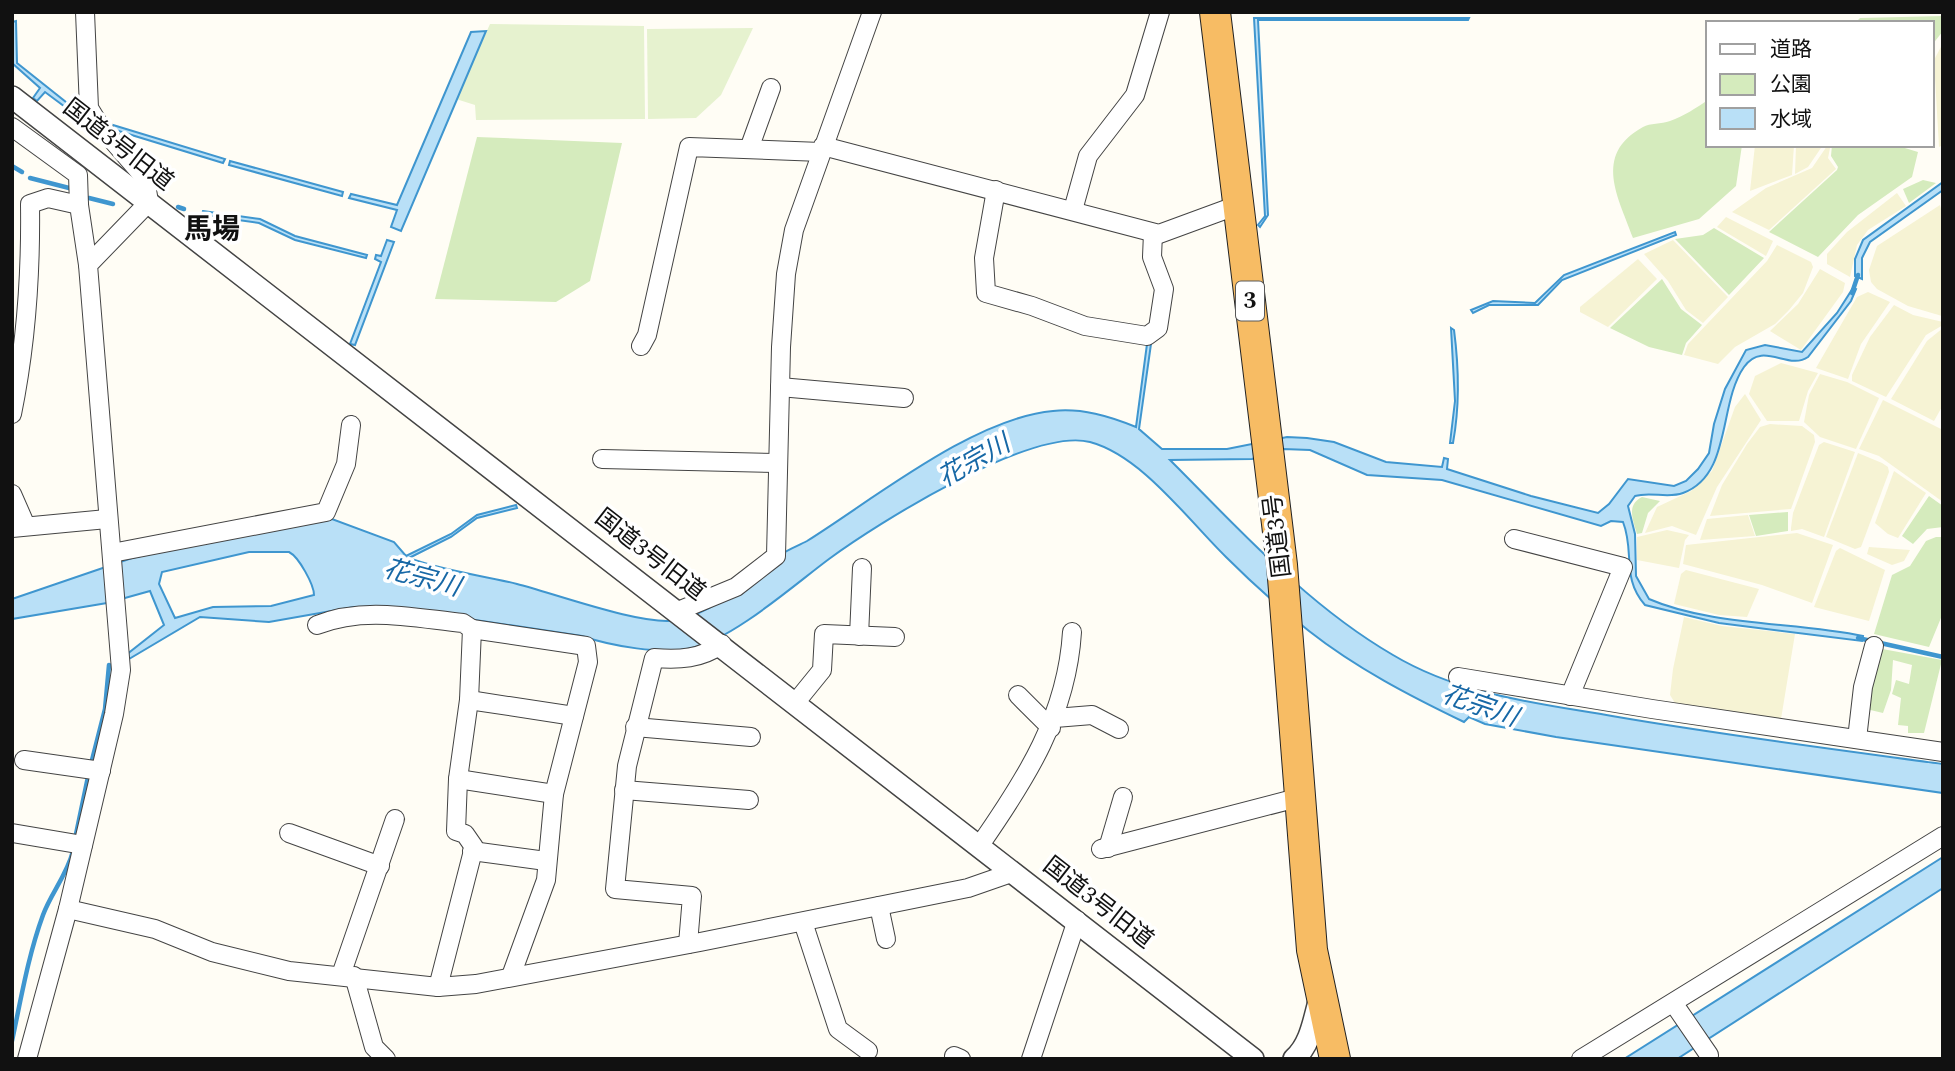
<svg xmlns="http://www.w3.org/2000/svg" width="1955" height="1071" viewBox="0 0 1955 1071" font-family="Spectral,'Noto Sans JP',serif">
<style>
.farmland{fill:#f6f3d4}
.green{fill:#d5ebbd}
.pitch{fill:#e6f2cf}
.water{fill:#b9e0f7;stroke:#3f96cf;stroke-width:2;fill-rule:evenodd}
.lines{fill:none;stroke-linecap:round;stroke-linejoin:round}
.stream{stroke:#3f96cf;stroke-width:4.5}
.minor-casing{stroke:#444;stroke-width:20}
.tertiary-casing{stroke:#444;stroke-width:24}
.trunk-casing{stroke:#222;stroke-width:32}
.minor{stroke:#fff;stroke-width:18}
.tertiary{stroke:#fff;stroke-width:21}
.trunk{stroke:#f7bc64;stroke-width:30}
.labels{text-anchor:middle;dominant-baseline:central;stroke-width:7;stroke-linejoin:round;paint-order:stroke}
.shield{fill:#fff;stroke:#585858;stroke-width:2}
.shield-label{font-size:23px;font-weight:bold;fill:#111}
.street-label{font-size:24px;fill:#111;stroke:#fff}
.water-label{font-size:26px;font-style:italic;fill:#1768a6;stroke:#fff}
.quarter-label{font-size:28px;font-weight:bold;fill:#111;stroke:#fff}
</style>
<rect width="100%" height="100%" fill="#fffdf5"/>
<g class="farmland">
<path d="M1943 43V145L1939 147 1934 60Z"/>
<path d="M1755 145H1794L1792 175 1750 191Z"/>
<path d="M1796 145H1823L1808 167 1795 174Z"/>
<path d="M1827 146 1830 148 1828 158 1836 169 1769 230 1732 212 1766 188 1812 168Z"/>
<path d="M1897 193 1906 206 1868 230 1857 245 1850 277 1827 264V254L1847 232Z"/>
<path d="M1940 205 1943 217 1942 316 1908 306 1877 289 1871 282 1869 270 1877 246Z"/>
<path d="M1726 217 1773 241 1766 256 1717 227Z"/>
<path d="M1673 240 1728 297 1703 323 1686 310 1668 281 1644 254Z"/>
<path d="M1777 245 1811 262 1813 267 1803 293 1789 310 1775 324 1735 347 1718 364 1684 355 1688 344 1767 261Z"/>
<path d="M1638 259 1657 279 1608 327 1580 312V307Z"/>
<path d="M1820 269 1845 283 1843 292 1801 350 1770 331 1798 304Z"/>
<path d="M1868 292 1890 302 1861 344 1848 379 1816 368 1857 297Z"/>
<path d="M1894 305 1913 315 1943 322V325L1926 335 1886 397 1852 381V375L1870 337Z"/>
<path d="M1943 328V405L1934 421 1891 399 1927 341Z"/>
<path d="M1781 363 1818 373 1808 391 1799 421H1767L1749 394 1755 376Z"/>
<path d="M1820 374 1847 382 1879 398 1856 449 1820 437 1804 422 1809 395Z"/>
<path d="M1745 394 1761 420 1717 487 1696 535 1672 526 1645 533 1657 507 1691 491 1712 471 1735 407Z"/>
<path d="M1883 400 1943 430V502L1879 456 1859 449Z"/>
<path d="M1770 424 1802 426 1814 435 1815 442 1791 509 1710 516 1722 485 1747 444 1760 427Z"/>
<path d="M1824 442 1855 452 1824 537 1802 529 1791 531V528L1793 513 1819 445Z"/>
<path d="M1858 453 1882 463 1888 467 1889 472 1861 547 1855 549 1826 537Z"/>
<path d="M1894 471 1926 493 1898 538 1888 534 1875 523Z"/>
<path d="M1748 515 1755 536 1700 540 1707 519Z"/>
<path d="M1667 530 1689 535 1685 540 1679 568 1637 560V537Z"/>
<path d="M1797 533 1833 545 1812 603 1762 585 1683 564 1686 545Z"/>
<path d="M1869 547 1910 550 1904 561 1892 565 1867 554Z"/>
<path d="M1840 548 1885 570 1869 621 1814 607 1836 551Z"/>
<path d="M1686 570 1759 589 1747 617 1719 615 1674 604 1681 574Z"/>
<path d="M1684 617 1722 626 1795 634 1781 719 1675 703 1670 695 1673 669Z"/>
</g>
<g class="green">
<path d="M1943 16V31L1932 45V23H1855L1860 18Z"/>
<path d="M1708 100V145H1742L1736 186 1699 219 1633 238C1619 198 1592 155 1643 127 1650 123 1661 124 1670 121 1684 116 1696 108 1708 100Z"/>
<path d="M477 137 622 143 590 281 556 302 435 299Z"/>
<path d="M1832 145H1895L1918 152 1912 177 1858 215 1818 257 1769 232 1837 170 1838 167 1831 156Z"/>
<path d="M1923 180 1936 183 1909 203 1903 189Z"/>
<path d="M1714 228 1764 258 1729 295 1675 239 1703 235Z"/>
<path d="M1662 279 1681 309 1702 325 1686 343 1682 355 1649 347 1610 328Z"/>
<path d="M1929 496 1943 506V527L1927 529 1913 544 1902 536Z"/>
<path d="M1642 497 1660 501 1648 513 1642 533 1637 534C1633 520 1626 505 1642 497Z"/>
<path d="M1788 512V531L1756 536 1749 515Z"/>
<path d="M1936 537H1943V613L1929 647 1874 634 1892 575 1910 566 1926 541Z"/>
<path d="M1877 648 1942 660 1924 733H1908V726L1898 725 1901 698 1892 694 1896 680 1909 684 1912 665 1893 660 1891 690 1883 713 1862 708Z"/>
</g>
<g class="pitch">
<path d="M490 24 644 26 645 119 476 120 475 105 456 99Z"/>
<path d="M753 28 721 95 696 118 648 119 647 29Z"/>
</g>
<g class="water">
<path d="M1254 18H1469L1468 20H1258L1268 215 1260 227 1258 225 1265 216Z"/>
<path d="M16 21 17 63 86 118 84 121 45 92 37 101 33 98 40 88 12 63V22Z"/>
<path d="M486 31 401 231 391 227 397 210 349 198 351 194 397 205 471 32Z"/>
<path d="M113 125 225 159 223 163 112 129Z"/>
<path d="M230 161 343 192 342 196 229 165Z"/>
<path d="M1943 182V190L1870 242 1862 258V279L1855 276V259L1863 240Z"/>
<path d="M203 211 260 219 295 236 367 255 366 258 295 240 259 223 202 215Z"/>
<path d="M1675 232 1676 235 1562 280 1538 305H1489L1473 313 1471 310 1493 301 1535 303 1564 275Z"/>
<path d="M387 240 394 242 355 345 350 344 381 262 375 259 376 255 381 256Z"/>
<path d="M1853 288 1856 289 1851 301 1808 357C1788 371 1763 340 1744 367 1718 404 1732 475 1683 493 1667 499 1651 491 1635 496L1628 506 1635 534 1636 576 1649 599C1711 626 1797 622 1863 636L1862 641 1719 623 1645 605C1621 578 1635 552 1623 522L1611 521 1601 526 1442 480 1367 475 1310 450 1283 449 1252 459 1170 460C1240 530 1307 605 1393 655 1460 695 1536 703 1612 716 1722 735 1832 749 1943 764V793L1556 737 1485 724 1469 717 1464 722C1410 696 1356 668 1309 631 1280 608 1252 583 1226 557 1188 520 1142 456 1090 442 1031 427 878 523 829 559 794 585 733 639 692 648 662 655 611 646 582 636L389 607H354L269 622 200 617 129 659 126 655 164 625 150 591 107 603 12 619V599L132 558 257 530 332 519 394 542 406 556 451 534 477 515 516 505 517 508 477 518 451 537 409 558C443 571 482 575 517 584 553 593 645 627 677 620 717 612 748 580 779 556 788 549 798 546 807 541 874 499 974 418 1053 411 1082 408 1109 416 1136 427L1147 344H1151L1139 429 1162 449H1227L1287 437 1307 438 1334 442 1386 462 1442 467 1444 458 1448 459 1447 469 1531 496 1598 513 1609 504 1628 479 1674 486 1686 481 1698 469 1709 453 1714 424 1725 389 1746 350 1765 345 1802 352 1837 313ZM249 552H289C299 557 314 585 314 595L271 606 213 607 175 618 159 584 162 572Z"/>
<path d="M1451 328 1454 330C1459 368 1460 405 1453 443H1450L1455 401Z"/>
<path d="M1943 857V888L1677 1059H1624Z"/>
</g>
<g class="lines">
<g class="stream">
<path d="M12 166 22 172"/>
<path d="M30 178 73 189"/>
<path d="M89 198 113 204"/>
<path d="M178 207 184 209"/>
<path d="M1852 293 1858 275"/>
<path d="M1858 638 1943 657"/>
<path d="M91 764 105 709 109 665"/>
<path d="M75 839 89 772"/>
<path d="M12 1041C21 999 28 956 43 915 51 893 67 875 73 851"/>
</g>
<defs>
<g id="minor">
<path d="M12 127 78 175 79 205"/>
<path d="M823 146 1159 234 1238 205"/>
<path d="M749 149 771 88"/>
<path d="M996 190 984 258 986 293 1032 306 1085 326 1147 336 1158 328 1164 289 1152 257 1153 233"/>
<path d="M1073 210 1088 156 1135 95 1160 12"/>
<path d="M641 346 647 335 689 147 821 152"/>
<path d="M780 387 904 398"/>
<path d="M12 414C26 345 31 274 30 204L48 198 79 205 88 265"/>
<path d="M602 459 778 463"/>
<path d="M12 494 26 526"/>
<path d="M12 528 107 519"/>
<path d="M1514 539 1623 567 1570 696"/>
<path d="M112 553 326 512 346 464 351 425"/>
<path d="M678 611 736 587 776 556 781 347 786 274 794 230 872 12"/>
<path d="M317 625C364 606 414 618 463 623L472 629"/>
<path d="M859 636 862 568"/>
<path d="M1458 677 1652 709 1943 752"/>
<path d="M1018 695 1051 728"/>
<path d="M469 700 574 716"/>
<path d="M796 702 822 670 824 634 895 637"/>
<path d="M1055 718 1092 715 1119 729"/>
<path d="M635 727 751 737"/>
<path d="M1857 739 1863 687 1874 646"/>
<path d="M24 760 101 771"/>
<path d="M458 779 554 794"/>
<path d="M624 790 749 800"/>
<path d="M12 833 83 845"/>
<path d="M289 833 380 866"/>
<path d="M980 845C1026 779 1067 715 1072 632"/>
<path d="M1108 848 1123 797"/>
<path d="M1101 849 1301 797"/>
<path d="M472 851 546 861"/>
<path d="M879 906 886 939"/>
<path d="M68 909 155 929 212 952 289 971 438 987 476 984 700 942 968 888 1014 872"/>
<path d="M803 922 838 1029 868 1051"/>
<path d="M688 944 692 896 615 889 627 766 654 658C679 660 701 659 722 644"/>
<path d="M341 975 395 819"/>
<path d="M354 976 374 1047 386 1059"/>
<path d="M438 987 474 847 465 834 456 831 458 779 469 700 472 629 586 646 588 662 554 794 546 880 511 976"/>
<path d="M1674 1004 1709 1055"/>
<path d="M954 1056 961 1059"/>
<path d="M27 1059 68 909 114 714 121 670 88 265 149 202 145 178 100 126 89 108 85 12"/>
<path d="M1031 1059 1077 920"/>
<path d="M1581 1059 1943 836"/>
</g>
<g id="tertiary">
<path d="M12 97 1253 1059"/>
<path d="M1294 1059C1311 1044 1314 1019 1320 998"/>
</g>
<path id="trunk" d="M1215 12 1282 565 1312 950 1335 1059"/>
</defs>
<use href="#minor" class="minor-casing"/>
<use href="#tertiary" class="tertiary-casing"/>
<use href="#trunk" class="trunk-casing"/>
<use href="#minor" class="minor"/>
<use href="#tertiary" class="tertiary"/>
<use href="#trunk" class="trunk"/>
</g>
<g class="labels">
<rect class="shield" x="1236" y="281.5" width="28" height="39" rx="5"/>
<g class="shield-label">
<text x="1250" y="301">3</text>
</g>
<g class="street-label">
<text transform="translate(118 145) rotate(38)">国道3号旧道</text>
<text transform="translate(1278 536) rotate(-97)">国道3号</text>
<text transform="translate(650 555) rotate(38)">国道3号旧道</text>
<text transform="translate(1098 903) rotate(38)">国道3号旧道</text>
</g>
<g class="water-label">
<text transform="translate(974 461) rotate(-30)">花宗川</text>
<text transform="translate(422 578) rotate(15)">花宗川</text>
<text transform="translate(1480 706) rotate(19)">花宗川</text>
</g>
<g class="quarter-label">
<text x="212" y="229">馬場</text>
</g>
</g>
<rect width="1955" height="1071" fill="none" stroke="#111111" stroke-width="28"/>
<rect x="1706" y="21" width="228" height="126" fill="#ffffff" stroke="#a0a0a0" stroke-width="2"/>
<rect x="1720" y="44" width="35" height="10" fill="#ffffff" stroke="#a0a0a0" stroke-width="2"/>
<text x="1770" y="56" font-size="21" fill="#111111">道路</text>
<rect x="1720" y="74" width="35" height="21" fill="#d5ebbd" stroke="#a0a0a0" stroke-width="2"/>
<text x="1770" y="91" font-size="21" fill="#111111">公園</text>
<rect x="1720" y="108" width="35" height="21" fill="#b9e0f7" stroke="#a0a0a0" stroke-width="2"/>
<text x="1770" y="126" font-size="21" fill="#111111">水域</text>
</svg>
